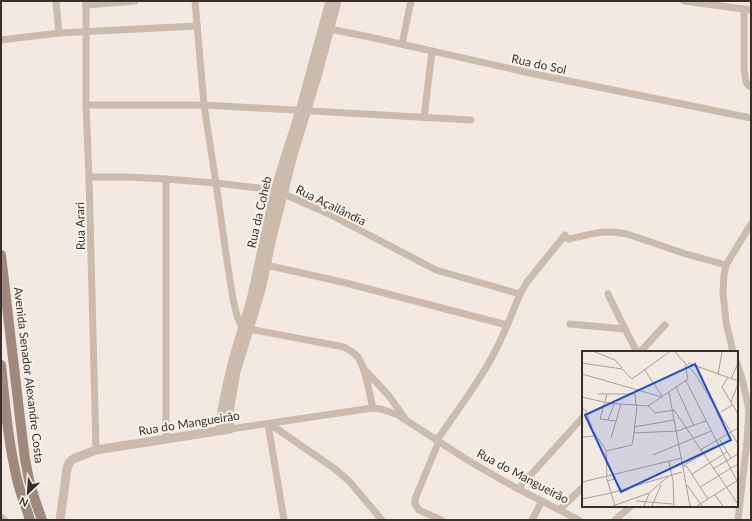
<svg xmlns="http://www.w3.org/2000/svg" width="752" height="521" viewBox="0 0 752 521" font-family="Lato,sans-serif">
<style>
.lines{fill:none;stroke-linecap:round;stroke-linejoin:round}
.minor{stroke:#cabbac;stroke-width:7}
.tertiary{stroke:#cabbac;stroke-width:9}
.secondary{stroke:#9e8a7d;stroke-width:10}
.labels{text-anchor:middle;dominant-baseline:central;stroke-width:4;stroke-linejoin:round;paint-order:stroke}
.street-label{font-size:12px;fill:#39302b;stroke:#faf4ed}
.inset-road{fill:none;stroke:#a8a098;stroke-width:1}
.view{fill:#1d4ed8;fill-opacity:0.15;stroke:#1d4ed8;stroke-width:2}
.inset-edge{fill:none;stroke:#39302b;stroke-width:2}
</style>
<rect width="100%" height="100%" fill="#f2eae0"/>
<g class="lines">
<g class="minor">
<path d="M56 1 59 33"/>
<path d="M86 1V105L89 177 96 450"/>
<path d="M195 1 204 105 216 183 227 261 233 299 237 316 242 327 249 329 344 347C349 350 353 352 357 356 366 367 369 394 373 408L381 409 398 415 469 461 518 489 579 520"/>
<path d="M684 1 751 10"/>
<path d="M86 5 135 1"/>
<path d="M744 9V69L746 82 748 85 751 87"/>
<path d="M324 28 365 36 539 75 751 118"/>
<path d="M1 40 59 33 197 26"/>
<path d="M402 44 411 1"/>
<path d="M86 105H204L471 120"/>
<path d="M424 118 432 51"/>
<path d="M89 177H127L166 179 216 183 275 190 329 214 436 270 520 294C509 321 498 350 482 374 468 397 452 418 437 440"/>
<path d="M266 265 342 282 507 325"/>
<path d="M520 294 527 282 565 235 566 237 569 239C592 234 603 229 627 234L686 254 726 265"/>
<path d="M608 294 625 329 637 352"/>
<path d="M570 324 625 329"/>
<path d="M640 352 665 325"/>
<path d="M733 352 726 322 723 293 724 275 726 265 751 224"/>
<path d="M737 363 742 378 749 410 747 441 738 520"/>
<path d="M364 369 389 396 404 417"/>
<path d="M268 424 284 520"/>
<path d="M270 424 335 469 349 481 382 520"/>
<path d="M230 429 373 408"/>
<path d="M166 439V179"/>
<path d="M439 441 415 499V504L419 510 441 520"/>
<path d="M518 489 583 417"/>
<path d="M560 509 583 487"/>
<path d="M1 517 4 520"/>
<path d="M532 520 542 501"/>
<path d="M615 520 631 506"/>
</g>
<g class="tertiary">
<path d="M220 430 222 410 227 386 233 360 251 300 275 190 287 151 300 111 330 1"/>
<path d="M60 520 67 469 69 463 73 459 96 450 230 429 229 415 230 406 236 372 261 290 272 238 285 187 293 155 317 77 337 1"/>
</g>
<g class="secondary">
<path d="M1 255 21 427 25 459 29 480 35 500 42 520"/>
<path d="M1 365C5 403 8 441 17 479 20 493 26 506 30 520"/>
</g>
</g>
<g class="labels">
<g class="street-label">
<text transform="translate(539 64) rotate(12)">Rua do Sol</text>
<text transform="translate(331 205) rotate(26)">Rua Açailândia</text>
<text transform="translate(259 212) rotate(-77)">Rua da Coheb</text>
<text transform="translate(80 226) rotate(-91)">Rua Arari</text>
<text transform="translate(29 375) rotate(83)">Avenida Senador Alexandre Costa</text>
<text transform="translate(189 423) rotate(-9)">Rua do Mangueirão</text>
<text transform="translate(523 476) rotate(28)">Rua do Mangueirão</text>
</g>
</g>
<g transform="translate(582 351)">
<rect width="156" height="156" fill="#f2eae0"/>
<path class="inset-road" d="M13 1 33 9 40 17M93 1 114 24 156 93M0 12 40 18 50 28 87 1M106 12 156 30M62 18 80 45M0 23 80 46M136 23 140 1M146 26 140 36 156 63M149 28 156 12M104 30 156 132M94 36 112 75M87 41 108 155M16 43H53L54 55M25 43 18 68 34 70M0 46 26 52 66 55 73 62 92 59 156 153M149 51 156 33M55 55 52 82 95 80 124 70M66 55 106 28 103 14M0 57 4 60 11 80 24 99 25 125M139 61 150 54M26 69 32 53M52 76 92 69M0 86 14 85M29 87 39 53M138 89 149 107M118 99 156 77M24 100 50 94 52 82M71 104 129 80M87 111 91 130 92 155M100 114 105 116 126 148M102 114 136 95M131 118 156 103M110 123 145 101M24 125 33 155M25 130 33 128 39 139M0 131 100 107M105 134 120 155M118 136 156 113M133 144 141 155M0 148 29 142 100 121M54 150 91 153M31 155 67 142 87 125M62 155 67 143M70 155 79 134M115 155 156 129"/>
<path class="view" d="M113 13 149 89 39 141 3 64Z"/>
<rect width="156" height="156" class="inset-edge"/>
</g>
<rect width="752" height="521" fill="none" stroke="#39302b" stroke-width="4"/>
<g transform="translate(28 493) rotate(205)" stroke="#faf4ed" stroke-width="3" paint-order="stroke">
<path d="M0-3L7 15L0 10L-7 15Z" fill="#39302b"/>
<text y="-6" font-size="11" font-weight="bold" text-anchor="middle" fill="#39302b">N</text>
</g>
</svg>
